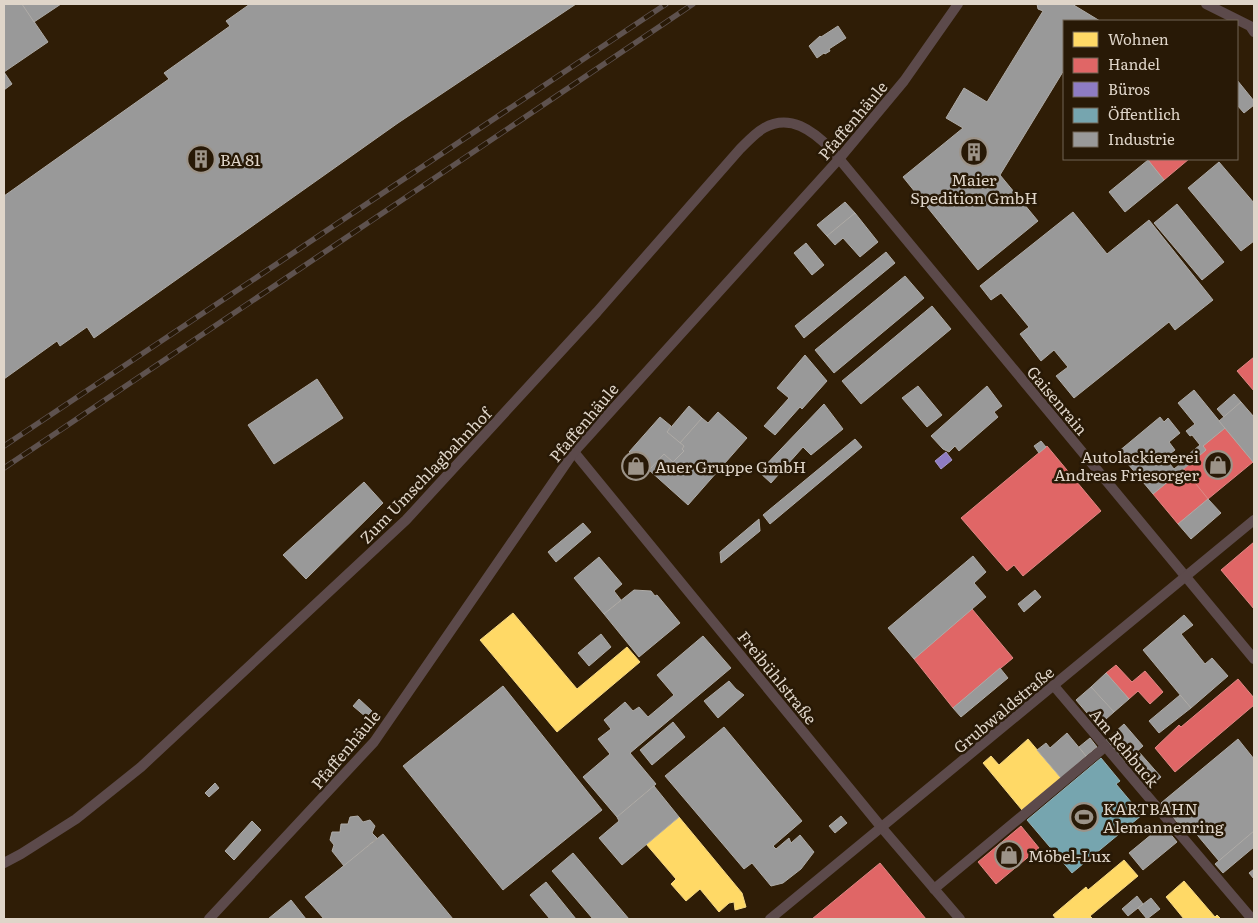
<svg xmlns="http://www.w3.org/2000/svg" width="1258" height="923" viewBox="0 0 1258 923" font-family="Literata,serif">
<style>
.built{fill:#2f1d06;fill-rule:evenodd}
.homes{fill:#ffd966;stroke:#f5d884}
.shops{fill:#e06666;stroke:#e08784}
.offices{fill:#8e7cc3;stroke:#a697c5}
.public{fill:#76a5af;stroke:#96b3b7}
.industry{fill:#999;stroke:#aeaba7}
.lines{fill:none;stroke-linecap:round;stroke-linejoin:round}
.minor{stroke:#5c4a4b;stroke-width:10}
.rail-casing{stroke:#5e524f;stroke-width:5.5}
.rail{stroke:#281906;stroke-width:4;stroke-dasharray:11;stroke-linecap:butt}
.labels{text-anchor:middle;dominant-baseline:central;stroke-width:5;stroke-linejoin:round;paint-order:stroke}
.street-label{font-size:16px;fill:#dfd5c9;stroke:#281906}
.poi-label{font-size:16px;fill:#dfd5c9;stroke:#281906;text-anchor:start}
</style>
<rect width="100%" height="100%" fill="#20180e"/>
<path class="built" d="M4 4H1254V919H4ZM1064 21H1237V159H1064Z"/>
<g class="homes">
<path d="M513 613 577 689 627 647 640 662 557 732 480 640Z"/>
<path d="M1028 739 1061 778 1022 810 983 763 991 756 999 765Z"/>
<path d="M679 817 742 893 746 907 735 910 734 902 729 903 719 912 700 889 686 901 671 884 676 879 646 844Z"/>
<path d="M1124 860 1138 876 1090 916 1093 919H1056L1053 915 1086 887 1088 890Z"/>
<path d="M1184 881 1215 917 1217 915 1221 919H1184L1166 897Z"/>
</g>
<g class="shops">
<path d="M1147 159H1189L1164 180Z"/>
<path d="M1254 357V391L1237 371Z"/>
<path d="M1225 428 1253 462 1208 499 1184 469 1206 450 1203 446Z"/>
<path d="M1047 446 1101 511 1023 576 1014 565 1007 571 961 518Z"/>
<path d="M1184 469 1208 499 1178 524 1153 494Z"/>
<path d="M1254 542V609L1221 570Z"/>
<path d="M972 609 1013 658 953 708 914 659Z"/>
<path d="M1116 665 1132 682 1145 671 1163 692 1150 704 1138 691 1129 699 1106 673Z"/>
<path d="M1238 679 1254 698V705L1175 772 1155 748 1179 725 1181 727Z"/>
<path d="M1021 826 1039 848 996 884 978 862Z"/>
<path d="M880 863 926 919H812Z"/>
</g>
<path class="offices" d="M946 452 952 460 941 469 935 461Z"/>
<path class="public" d="M1101 758 1120 781 1116 784 1142 815 1072 873 1027 820Z"/>
<g class="industry">
<path d="M4 4H22L48 42 4 72 12 84 4 90Z"/>
<path d="M22 4H61L34 22Z"/>
<path d="M250 4H576L398 123 94 338 87 327 60 346 57 341 4 379V196L169 79 164 73 230 26 226 21Z"/>
<path d="M1037 4H1072L1100 21H1064V70L1000 175 1038 221 978 270 903 177 963 128 946 118 964 88 987 102 1043 11 1038 9Z"/>
<path d="M838 26 846 38 829 49 830 51 825 54 824 53 817 58 809 46 820 36 821 37Z"/>
<path d="M1237 80 1254 101V105L1244 113 1237 105Z"/>
<path d="M1148 160 1164 180 1125 212 1109 192Z"/>
<path d="M1219 162 1254 203V241L1241 251 1188 188Z"/>
<path d="M845 202 855 213 827 236 817 225Z"/>
<path d="M1177 204 1224 262 1202 280 1154 223Z"/>
<path d="M1073 212 1107 254 1149 220 1213 300 1175 330 1169 322 1074 398 1056 376 1068 367 1054 350 1041 361 1020 334 1029 327 1001 293 991 300 980 286Z"/>
<path d="M855 213 878 242 860 257 843 238 835 245 827 236Z"/>
<path d="M806 243 824 265 812 275 794 253Z"/>
<path d="M886 252 895 263 804 338 795 326Z"/>
<path d="M905 276 924 298 834 373 815 350Z"/>
<path d="M932 306 951 329 861 404 842 381Z"/>
<path d="M805 355 827 381 802 409 800 407 775 435 764 426 789 398 777 388Z"/>
<path d="M317 379 343 418 274 464 248 425Z"/>
<path d="M918 386 942 415 927 427 902 398Z"/>
<path d="M987 386 1002 406 994 412 998 417 959 451 955 446 949 452 943 449 931 436Z"/>
<path d="M1194 390 1225 428 1203 446 1206 450 1153 494 1118 452 1160 417 1164 422 1168 418 1180 433 1169 442 1175 450 1165 458 1174 469 1179 465 1178 463 1200 445 1192 435 1190 436 1186 431 1195 424 1178 403Z"/>
<path d="M1234 394 1241 402 1224 417 1217 409Z"/>
<path d="M1241 402 1254 417V463L1219 421Z"/>
<path d="M824 404 843 429 811 455 803 447 771 483 759 472Z"/>
<path d="M689 406 702 418 680 443 667 432Z"/>
<path d="M718 412 747 438 688 505 649 470 664 454 673 462 684 451 682 449 684 446 680 443 702 418 708 423Z"/>
<path d="M660 417 671 426 667 432 684 446 682 449 684 451 673 462 664 454 649 470 629 452Z"/>
<path d="M855 439 862 447 770 524 763 515Z"/>
<path d="M1041 441 1046 447 1039 453 1034 446Z"/>
<path d="M364 482 383 503 306 579 283 555Z"/>
<path d="M1208 499 1221 513 1191 539 1178 524Z"/>
<path d="M759 519 760 531 721 563 720 552Z"/>
<path d="M583 523 591 532 556 562 548 552Z"/>
<path d="M973 556 986 572 974 583 986 597 914 659 888 628Z"/>
<path d="M599 557 622 584 614 591 621 600 604 614 574 578Z"/>
<path d="M634 590 651 591 655 596 657 595 680 623 639 657 604 614Z"/>
<path d="M1035 590 1041 597 1024 612 1018 604Z"/>
<path d="M1184 615 1193 625 1181 634 1205 664 1212 658 1228 676 1191 708 1143 650Z"/>
<path d="M601 634 611 647 589 666 578 653Z"/>
<path d="M703 636 731 668 630 753 656 784 617 817 583 777 610 754 598 739 611 729 604 720 625 702 633 711 639 707 648 717 674 695 657 675Z"/>
<path d="M1000 668 1008 678 961 717 953 708Z"/>
<path d="M1106 673 1129 699 1114 712 1091 687Z"/>
<path d="M729 681 736 689 744 695 718 718 704 701Z"/>
<path d="M503 686 602 810 503 890 403 766Z"/>
<path d="M1091 687 1114 712 1098 726 1076 700Z"/>
<path d="M1180 695 1191 708 1159 733 1149 721Z"/>
<path d="M359 699 372 711 366 717 353 706Z"/>
<path d="M673 722 685 737 652 765 640 750Z"/>
<path d="M1124 724 1143 746 1124 763 1105 741Z"/>
<path d="M724 727 802 821 773 846 776 849 789 838 791 843 800 835 814 852 801 869 783 883 771 886 752 863 744 869 665 776Z"/>
<path d="M1067 733 1086 756 1061 778 1037 750 1046 743 1050 748Z"/>
<path d="M1090 738 1097 747 1086 756 1079 747Z"/>
<path d="M1238 739 1254 759V831L1219 861 1188 824 1183 829 1161 803Z"/>
<path d="M1139 752 1161 777 1150 786 1128 762Z"/>
<path d="M215 783 219 788 209 797 205 793Z"/>
<path d="M654 786 679 817 622 865 599 838 619 821 617 817Z"/>
<path d="M358 816 363 822 370 820 375 826 372 833 377 838 344 866 332 851 334 845 330 840 332 832H340L341 824H348L350 817Z"/>
<path d="M841 816 847 823 835 833 829 826Z"/>
<path d="M252 821 261 830 234 860 225 851Z"/>
<path d="M1163 825 1177 842 1143 870 1129 853Z"/>
<path d="M1254 831V847L1223 873 1215 864Z"/>
<path d="M383 834 453 919H324L305 897Z"/>
<path d="M573 853 629 919H593L552 871Z"/>
<path d="M1254 869V879L1249 873Z"/>
<path d="M546 882 576 919H550L530 895Z"/>
<path d="M1137 896 1143 904 1128 916 1122 909Z"/>
<path d="M1151 898 1160 909 1147 919 1138 908Z"/>
<path d="M291 900 306 919H268Z"/>
</g>
<g class="lines">
<g class="minor">
<path d="M1206 4 1250 26 1254 32"/>
<path d="M574 452 882 828 960 919"/>
<path d="M1054 686 1252 919"/>
<path d="M4 863 21 854 76 819 141 767 406 520 597 312 740 149C747 142 755 133 764 128 790 113 813 131 831 149L1254 659"/>
<path d="M934 889 1105 747"/>
<path d="M209 919 374 742 574 452 839 159 904 81 958 4"/>
<path d="M770 919 1254 520"/>
</g>
<defs>
<g id="rail">
<path d="M4 446 666 4"/>
<path d="M4 468 693 4"/>
</g>
</defs>
<use href="#rail" class="rail-casing"/>
<use href="#rail" class="rail"/>
</g>
<defs>
<symbol id="building-ring" viewBox="-11 -11 22 22"><circle r="9.5" fill="#281906" stroke="#9c9388" stroke-width="1.5"/><path d="M-4-6H4V6H1V3H-1V6H-4ZM-2.5-4.3h1.7v1.8h-1.7ZM.8-4.3h1.7v1.8H.8ZM-2.5-1h1.7V.8h-1.7ZM.8-1h1.7V.8H.8Z" fill="#9c9388"/></symbol>
<symbol id="shop-ring" viewBox="-11 -11 22 22"><circle r="9.5" fill="#281906" stroke="#9c9388" stroke-width="1.5"/><path d="M-5-2.5h2.3a2.7 3.5 0 0 1 5.4 0H5L5.5 6h-11ZM-1.5-2.5h3a1.5 2.3 0 0 0-3 0Z" fill="#9c9388"/></symbol>
<symbol id="stadium-ring" viewBox="-11 -11 22 22"><circle r="9.5" fill="#281906" stroke="#9c9388" stroke-width="1.5"/><path d="M0-5a6.5 5 0 1 0 0 10a6.5 5 0 1 0 0-10ZM-3.5-1.8h7v3.6h-7Z" fill="#9c9388"/></symbol>
</defs>
<g fill-rule="evenodd">
<use href="#building-ring" x="958" y="136" width="32" height="32"/>
<use href="#building-ring" x="185" y="143" width="32" height="32"/>
<use href="#shop-ring" x="1202" y="449" width="32" height="32"/>
<use href="#shop-ring" x="620" y="450" width="32" height="32"/>
<use href="#stadium-ring" x="1068" y="801" width="32" height="32"/>
<use href="#shop-ring" x="993" y="839" width="32" height="32"/>
</g>
<g class="labels">
<g class="street-label">
<text transform="translate(852 120) rotate(-50)">Pfaffenhäule</text>
<text transform="translate(1058 400) rotate(50)">Gaisenrain</text>
<text transform="translate(583 422) rotate(-50)">Pfaffenhäule</text>
<text transform="translate(425 475) rotate(-46)">Zum Umschlagbahnhof</text>
<text transform="translate(778 677) rotate(51)">Freibühlstraße</text>
<text transform="translate(1003 709) rotate(-40)">Grubwaldstraße</text>
<text transform="translate(1125 747) rotate(50)">Am Rehbuck</text>
<text transform="translate(345 749) rotate(-50)">Pfaffenhäule</text>
</g>
<g class="poi-label">
<text x="220" y="159">BA 81</text>
<text x="974" y="179" text-anchor="middle">Maier<tspan x="974" dy="18">Spedition GmbH</tspan></text>
<text x="1199" y="456" text-anchor="end">Autolackiererei<tspan x="1199" dy="18">Andreas Friesorger</tspan></text>
<text x="655" y="466">Auer Gruppe GmbH</text>
<text x="1103" y="808">KARTBAHN<tspan x="1103" dy="18">Alemannenring</tspan></text>
<text x="1028" y="855">Möbel-Lux</text>
</g>
</g>
<rect width="1258" height="923" fill="none" stroke="#dfd5c9" stroke-width="10"/>
<rect x="1063" y="20" width="175" height="140" fill="#281906" stroke="#716454"/>
<rect x="1073" y="32" width="25" height="15" fill="#ffd966" stroke="#716454"/>
<text x="1108" y="45" font-size="15" fill="#dfd5c9">Wohnen</text>
<rect x="1073" y="58" width="25" height="15" fill="#e06666" stroke="#716454"/>
<text x="1108" y="70" font-size="15" fill="#dfd5c9">Handel</text>
<rect x="1073" y="82" width="25" height="15" fill="#8e7cc3" stroke="#716454"/>
<text x="1108" y="95" font-size="15" fill="#dfd5c9">Büros</text>
<rect x="1073" y="108" width="25" height="15" fill="#76a5af" stroke="#716454"/>
<text x="1108" y="120" font-size="15" fill="#dfd5c9">Öffentlich</text>
<rect x="1073" y="132" width="25" height="15" fill="#999999" stroke="#716454"/>
<text x="1108" y="145" font-size="15" fill="#dfd5c9">Industrie</text>
</svg>
